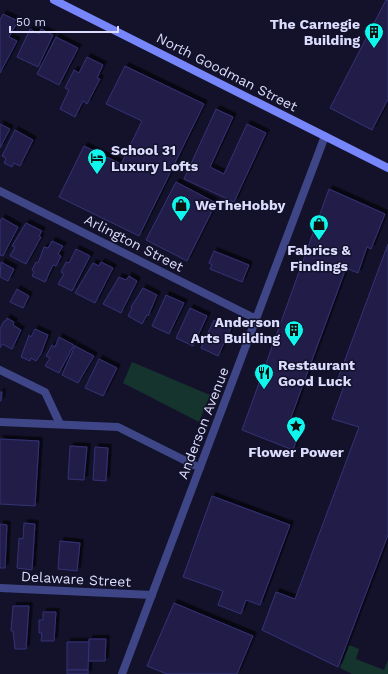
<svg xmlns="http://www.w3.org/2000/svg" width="388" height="674" viewBox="0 0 388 674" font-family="'Work Sans',sans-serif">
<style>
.green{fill:#15342e}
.building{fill:#211f4a;stroke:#353276;filter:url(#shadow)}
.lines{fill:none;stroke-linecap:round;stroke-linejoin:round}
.street{stroke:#3f4687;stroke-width:8}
.secondary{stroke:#7786fa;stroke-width:8}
.labels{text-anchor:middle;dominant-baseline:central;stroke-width:3;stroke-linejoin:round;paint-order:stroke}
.poi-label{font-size:14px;font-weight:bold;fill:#dcddfe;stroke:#13122a;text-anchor:start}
.street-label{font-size:14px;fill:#dcddfe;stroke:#13122a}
</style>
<defs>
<filter id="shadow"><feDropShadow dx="3.5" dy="-3.5" stdDeviation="0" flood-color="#0009"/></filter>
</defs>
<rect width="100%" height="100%" fill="#13122a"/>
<g class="green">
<path d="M132 362 210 395 199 422 123 383Z"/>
<path d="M349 645 359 649 356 659 384 670 388 660V674H352L340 668Z"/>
</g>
<g class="building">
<path d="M386 0H388V99L372 130 330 108Z"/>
<path d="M3 14 18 21 9 37 17 41 0 73V20Z"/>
<path d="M30 29 39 34 41 29 53 35 38 67 17 57Z"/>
<path d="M56 37 78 48 59 85 37 74Z"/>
<path d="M87 57 103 65 97 78 100 79 87 104 83 101 75 117 60 109 69 90 65 88 74 70 79 73Z"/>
<path d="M125 66 204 104 139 236 59 197 84 146 121 164 142 121 106 104Z"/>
<path d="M216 109 233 117 210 167 224 174 247 124 266 133 234 202 184 179Z"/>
<path d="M0 124 10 129 0 148Z"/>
<path d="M15 130 33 140 20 166 14 163 12 167 4 163 6 158 2 156Z"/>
<path d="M176 182 216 203 187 261 146 240Z"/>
<path d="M329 189 385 214 371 249 367 247 358 273 346 268 290 420 302 425 293 450 242 430Z"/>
<path d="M2 218 18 227 3 256 0 255V222Z"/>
<path d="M26 223 42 231 39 236 41 237 26 264 10 256 15 247 12 246Z"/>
<path d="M52 241 63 246 58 254 61 256 56 266 53 265 45 282 32 276 34 272 32 270 36 262 38 263 44 247 48 248Z"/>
<path d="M388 244V535L338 667 262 630 276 592 295 599 359 427 332 419 345 383 337 381Z"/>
<path d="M76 249 90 256 72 291 58 284 64 274 61 272 66 262 69 263Z"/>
<path d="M214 251 249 265 242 282 210 269 212 265 209 263Z"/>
<path d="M1 262 14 269 8 281 0 277Z"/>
<path d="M101 262 113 268 95 303 75 293 93 263 99 266Z"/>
<path d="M129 276 137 281 121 313 103 304 119 277 126 280Z"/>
<path d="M143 288 157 295 148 316 147 315 142 324 128 316 132 308 131 307Z"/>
<path d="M17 289 29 296 23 308 10 302Z"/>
<path d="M166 295 184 303 169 334 152 326Z"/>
<path d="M190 308 207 316 193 346 176 338Z"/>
<path d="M7 318 14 322 13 325 21 330 12 349 2 344 0 348V329L4 321H6Z"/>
<path d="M214 320 231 328 218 356 201 348Z"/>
<path d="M35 329 48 335 41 354 36 361 31 358 30 361 21 357 29 335 31 337Z"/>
<path d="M59 337 74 345 59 373 45 366 50 358 46 356 52 345 55 347Z"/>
<path d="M75 346 94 356 78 383 62 375Z"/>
<path d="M99 359 117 368 103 396 85 388Z"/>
<path d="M0 392H2L1 401H0Z"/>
<path d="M0 439 39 441 35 506 0 504Z"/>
<path d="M70 446 87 447 84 480 68 479Z"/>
<path d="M95 447 108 448 106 481 93 480Z"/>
<path d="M212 496 290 525 260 605 246 600 241 614 218 605 223 591 183 577Z"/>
<path d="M24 523 35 524 32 570 17 568 19 538 23 539Z"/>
<path d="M0 524 7 525 5 568H0Z"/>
<path d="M60 541 80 543 77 571 58 569Z"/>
<path d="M174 603 253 636 237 674H167L147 666Z"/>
<path d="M13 606H29L26 649H15L13 631H11Z"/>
<path d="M43 612H56L54 641H41L42 633H39V620H43Z"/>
<path d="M89 639H106L105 661H88Z"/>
<path d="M67 642H89L88 670H67Z"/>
<rect x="67" y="670" width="21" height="4"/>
</g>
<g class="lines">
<g class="street">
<path d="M0 191 256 319"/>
<path d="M0 370 45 392 60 424"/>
<path d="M0 422 118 427 200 468"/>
<path d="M0 588 152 595"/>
<path d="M122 674 325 136"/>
</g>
<path class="secondary" d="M54 0 388 168"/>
</g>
<defs>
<symbol id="building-pin" viewBox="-11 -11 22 30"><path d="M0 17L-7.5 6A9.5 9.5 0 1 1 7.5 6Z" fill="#10f6ed" stroke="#13122a"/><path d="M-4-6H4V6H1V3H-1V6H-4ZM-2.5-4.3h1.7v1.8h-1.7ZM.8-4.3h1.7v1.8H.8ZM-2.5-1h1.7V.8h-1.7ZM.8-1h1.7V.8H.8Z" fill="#111"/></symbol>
<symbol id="hotel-pin" viewBox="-11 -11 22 30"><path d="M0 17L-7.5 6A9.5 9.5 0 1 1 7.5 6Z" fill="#10f6ed" stroke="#13122a"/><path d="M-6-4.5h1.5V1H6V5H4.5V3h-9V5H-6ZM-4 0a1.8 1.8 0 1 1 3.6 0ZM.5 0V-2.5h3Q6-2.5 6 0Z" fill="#111"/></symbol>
<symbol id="shop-pin" viewBox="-11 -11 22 30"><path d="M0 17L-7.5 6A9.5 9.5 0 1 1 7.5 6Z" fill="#10f6ed" stroke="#13122a"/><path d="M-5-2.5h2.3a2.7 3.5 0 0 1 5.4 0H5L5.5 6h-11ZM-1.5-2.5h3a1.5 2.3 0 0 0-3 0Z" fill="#111"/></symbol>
<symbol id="restaurant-pin" viewBox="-11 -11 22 30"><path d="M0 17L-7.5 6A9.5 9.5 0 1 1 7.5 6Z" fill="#10f6ed" stroke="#13122a"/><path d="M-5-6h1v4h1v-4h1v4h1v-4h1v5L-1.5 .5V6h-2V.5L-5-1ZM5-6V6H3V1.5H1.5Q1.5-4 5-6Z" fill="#111"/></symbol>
<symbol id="sight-pin" viewBox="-11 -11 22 30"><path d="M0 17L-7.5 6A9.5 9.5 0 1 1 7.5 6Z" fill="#10f6ed" stroke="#13122a"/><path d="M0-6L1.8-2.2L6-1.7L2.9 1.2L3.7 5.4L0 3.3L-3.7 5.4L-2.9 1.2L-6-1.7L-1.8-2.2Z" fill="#111"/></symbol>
</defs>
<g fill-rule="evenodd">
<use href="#building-pin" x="363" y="21" width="22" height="30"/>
<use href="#hotel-pin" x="86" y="147" width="22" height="30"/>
<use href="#shop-pin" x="170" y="194" width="22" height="30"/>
<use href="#shop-pin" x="308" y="213" width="22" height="30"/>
<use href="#building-pin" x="283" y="319" width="22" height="30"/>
<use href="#restaurant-pin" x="253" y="362" width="22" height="30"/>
<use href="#sight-pin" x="285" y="415" width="22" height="30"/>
</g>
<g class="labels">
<g class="poi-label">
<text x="360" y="24" text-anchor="end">The Carnegie<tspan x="360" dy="16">Building</tspan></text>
<text x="111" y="150">School 31<tspan x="111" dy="16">Luxury Lofts</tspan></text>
<text x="195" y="205">WeTheHobby</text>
<text x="319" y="250" text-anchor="middle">Fabrics &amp;<tspan x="319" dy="16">Findings</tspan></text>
<text x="280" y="322" text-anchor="end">Anderson<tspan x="280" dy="16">Arts Building</tspan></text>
<text x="278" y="365">Restaurant<tspan x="278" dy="16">Good Luck</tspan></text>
<text x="296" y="452" text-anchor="middle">Flower Power</text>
</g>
<g class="street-label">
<text transform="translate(227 72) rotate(27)">North Goodman Street</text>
<text transform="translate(134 243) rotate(27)">Arlington Street</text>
<text transform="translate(203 423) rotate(-69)">Anderson Avenue</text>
<text transform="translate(76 579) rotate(3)">Delaware Street</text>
</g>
</g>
<path d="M10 26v6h108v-6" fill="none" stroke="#dcddfe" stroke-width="2"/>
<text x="16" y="26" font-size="12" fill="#dcddfe" stroke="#13122a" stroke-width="3" paint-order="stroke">50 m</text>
</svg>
